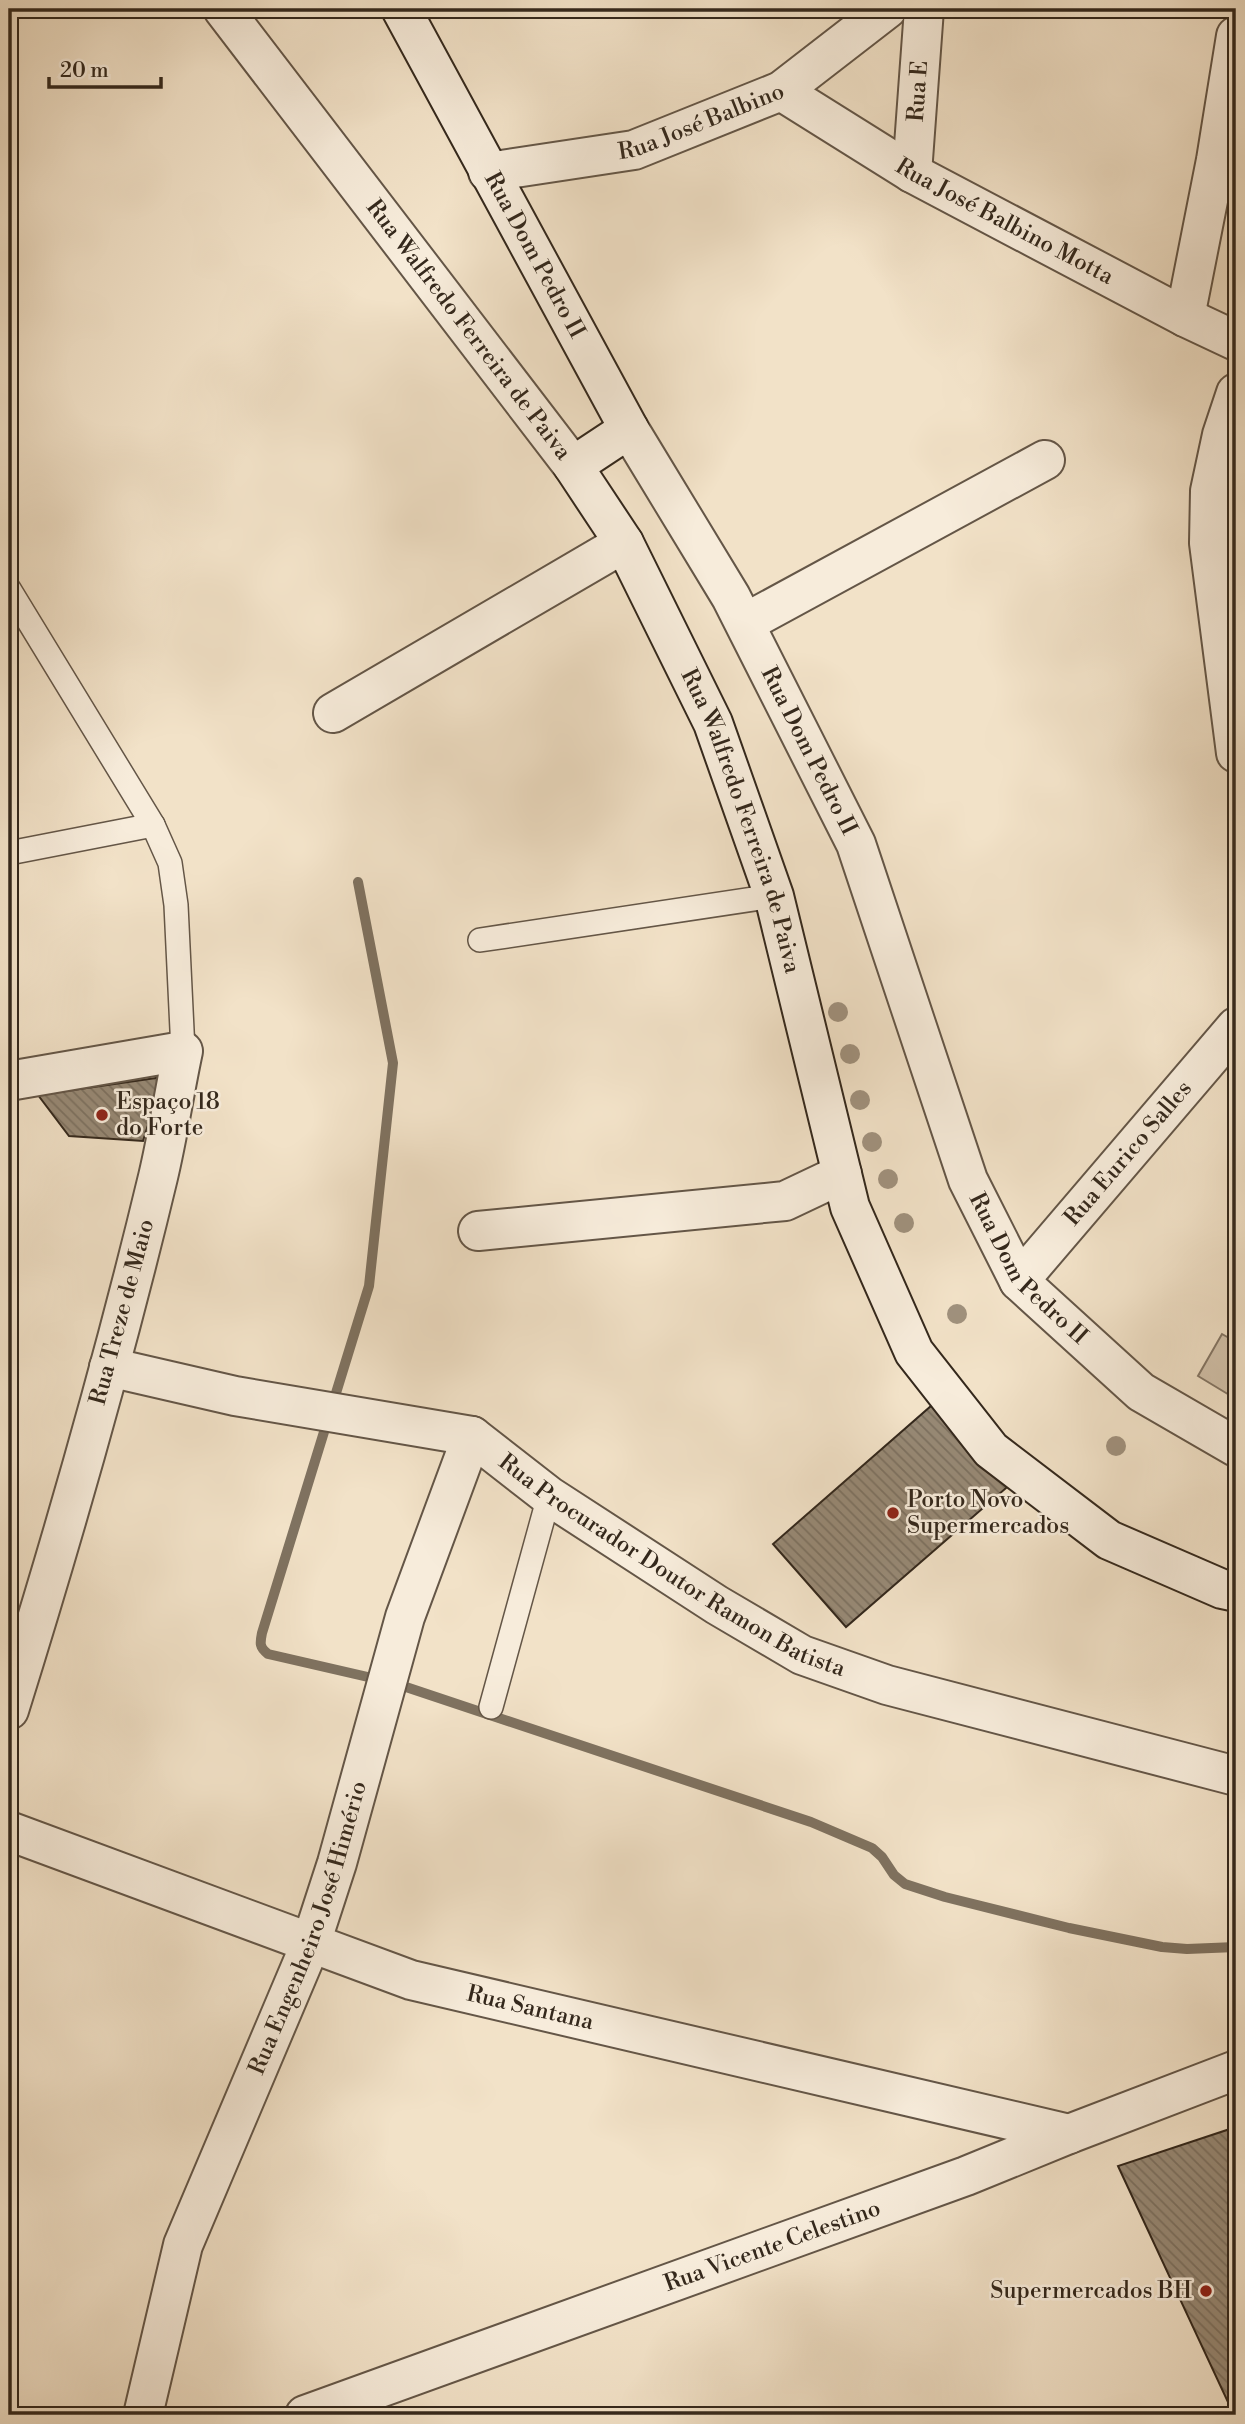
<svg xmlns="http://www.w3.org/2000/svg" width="1245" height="2424" viewBox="0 0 1245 2424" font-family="'Libre Bodoni',serif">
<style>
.green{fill:#d2c2ab;stroke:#837564;stroke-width:2}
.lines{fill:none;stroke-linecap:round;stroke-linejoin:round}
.stream{stroke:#7f7260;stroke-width:10}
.building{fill:url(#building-back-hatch);stroke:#34281c;stroke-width:2}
.lane-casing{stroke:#645647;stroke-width:26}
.street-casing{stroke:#645647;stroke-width:42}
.secondary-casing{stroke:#34281c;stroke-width:42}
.lane{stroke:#f7ecdb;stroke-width:23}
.street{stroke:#f7ecdb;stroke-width:38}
.secondary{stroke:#f7ecdb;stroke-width:38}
.tree{fill:#a0917d}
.poi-dot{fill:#8f2418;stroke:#f7ecdb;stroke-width:2.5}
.labels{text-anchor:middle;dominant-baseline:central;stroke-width:5;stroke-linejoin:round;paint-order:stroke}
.street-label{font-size:23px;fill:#34281c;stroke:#f7ecdb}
.poi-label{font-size:23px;fill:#34281c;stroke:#f7ecdb;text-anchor:start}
</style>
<defs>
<pattern id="building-back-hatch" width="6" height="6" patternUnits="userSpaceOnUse" patternTransform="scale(1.75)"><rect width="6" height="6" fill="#978975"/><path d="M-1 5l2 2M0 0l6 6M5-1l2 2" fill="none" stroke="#7c705f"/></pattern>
</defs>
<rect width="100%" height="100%" fill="#f2e2c8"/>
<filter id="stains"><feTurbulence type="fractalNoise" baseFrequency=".00286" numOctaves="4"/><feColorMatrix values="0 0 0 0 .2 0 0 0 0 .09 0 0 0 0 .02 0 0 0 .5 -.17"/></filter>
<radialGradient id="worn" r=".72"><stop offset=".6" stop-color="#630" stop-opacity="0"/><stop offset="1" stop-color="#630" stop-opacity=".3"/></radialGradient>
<path class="green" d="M1222 1334 1236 1342V1388L1231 1396 1198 1376Z"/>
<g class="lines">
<path class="stream" d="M358 882 393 1063 369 1286 262 1633C260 1643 259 1647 268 1654L394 1683 811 1822 872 1848 882 1857 894 1875 905 1884 945 1897 1069 1928 1162 1947 1187 1949 1236 1947"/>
</g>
<g class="building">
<path d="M163 1077 143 1141 69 1136 38 1095Z"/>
<path d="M939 1399 1013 1482 846 1627 773 1544Z"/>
<path d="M1236 2127V2415H1234L1118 2166Z"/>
</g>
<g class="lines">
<defs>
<g id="lane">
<path d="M9 589 153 825 170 863 176 905 183 1051"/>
<path d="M9 853 153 825"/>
<path d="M480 940 774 896"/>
<path d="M491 1707 549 1496"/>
</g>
<g id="street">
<path id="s1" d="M223 9 573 466"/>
<path id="s2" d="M781 91 912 173 1185 317 1236 341"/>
<path id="s3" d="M488 172 634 150 781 91 887 9"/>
<path id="s4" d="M912 173 924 9"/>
<path d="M1185 317 1216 160 1236 36"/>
<path d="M1236 393 1222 435 1210 491 1209 543 1236 753"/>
<path id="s5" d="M629 429 731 597 856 844 968 1180 1019 1281 1141 1392 1236 1447"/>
<path d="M745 623 1045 460"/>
<path d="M333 713 624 543"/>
<path d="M9 1081 183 1051C174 1093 168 1135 158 1177 115 1356 64 1534 9 1710"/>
<path d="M478 1231 785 1201 842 1174"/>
<path id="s6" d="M1019 1281 1236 1027"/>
<path id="s7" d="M109 1367 235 1396 472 1436 549 1496 717 1605 802 1655 887 1685 1236 1776"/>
<path id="s8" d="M9 1831 411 1980 1069 2134"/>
<path id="s9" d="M143 2415 183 2245 311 1943 337 1863 405 1617 472 1436"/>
<path id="s10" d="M305 2415 966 2176 1069 2134 1236 2070"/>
</g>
<g id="secondary">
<path id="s11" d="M401 9 629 429 573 466 624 543 713 723 774 896 850 1207 914 1352 991 1450 1109 1540 1222 1589 1236 1592"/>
</g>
</defs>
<use href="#lane" class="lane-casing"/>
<use href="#street" class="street-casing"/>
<use href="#secondary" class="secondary-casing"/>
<use href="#lane" class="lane"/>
<use href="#street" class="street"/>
<use href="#secondary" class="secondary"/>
</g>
<g class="tree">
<circle cx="838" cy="1012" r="10"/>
<circle cx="850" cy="1054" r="10"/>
<circle cx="860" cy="1100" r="10"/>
<circle cx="872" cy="1142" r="10"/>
<circle cx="888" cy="1179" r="10"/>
<circle cx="904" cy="1223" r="10"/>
<circle cx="957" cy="1314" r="10"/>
<circle cx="1116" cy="1446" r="10"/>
</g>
<g class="poi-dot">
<circle cx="102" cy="1115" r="7"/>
<circle cx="893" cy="1513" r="7"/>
<circle cx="1206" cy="2291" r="7"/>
</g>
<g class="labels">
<g class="street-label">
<text stroke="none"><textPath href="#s4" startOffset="82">Rua E</textPath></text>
<text stroke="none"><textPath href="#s3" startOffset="220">Rua José Balbino</textPath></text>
<text stroke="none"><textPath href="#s2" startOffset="259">Rua José Balbino Motta</textPath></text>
<text stroke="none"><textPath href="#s11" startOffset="280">Rua Dom Pedro II</textPath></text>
<text stroke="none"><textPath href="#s1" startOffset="404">Rua Walfredo Ferreira de Paiva</textPath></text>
<text stroke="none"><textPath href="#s5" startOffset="369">Rua Dom Pedro II</textPath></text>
<text stroke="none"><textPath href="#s11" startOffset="940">Rua Walfredo Ferreira de Paiva</textPath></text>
<text stroke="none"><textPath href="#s6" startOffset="168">Rua Eurico Salles</textPath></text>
<text stroke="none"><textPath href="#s5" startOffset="936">Rua Dom Pedro II</textPath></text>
<text transform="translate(122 1312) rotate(-75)">Rua Treze de Maio</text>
<text stroke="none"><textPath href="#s7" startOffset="609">Rua Procurador Doutor Ramon Batista</textPath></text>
<text stroke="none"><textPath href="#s9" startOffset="516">Rua Engenheiro José Himério</textPath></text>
<text stroke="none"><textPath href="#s8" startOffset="551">Rua Santana</textPath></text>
<text stroke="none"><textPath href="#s10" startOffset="497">Rua Vicente Celestino</textPath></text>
</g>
<g class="poi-label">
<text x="116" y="1102">Espaço 18<tspan x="116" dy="26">do Forte</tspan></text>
<text x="907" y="1500">Porto Novo<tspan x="907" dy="26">Supermercados</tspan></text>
<text x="1192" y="2291" text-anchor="end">Supermercados BH</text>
</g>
</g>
<rect width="1245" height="2424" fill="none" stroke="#f2e2c8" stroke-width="35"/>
<rect x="10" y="10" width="1224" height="2403" fill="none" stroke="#34281c" stroke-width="3.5"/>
<rect x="18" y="18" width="1210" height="2389" fill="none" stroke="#34281c" stroke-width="2"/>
<path d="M49 77v10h112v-10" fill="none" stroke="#34281c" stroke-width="3.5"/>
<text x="60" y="77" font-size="21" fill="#34281c" stroke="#f7ecdb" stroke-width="5" paint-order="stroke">20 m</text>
<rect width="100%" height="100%" filter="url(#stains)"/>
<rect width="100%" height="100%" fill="url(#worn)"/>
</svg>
